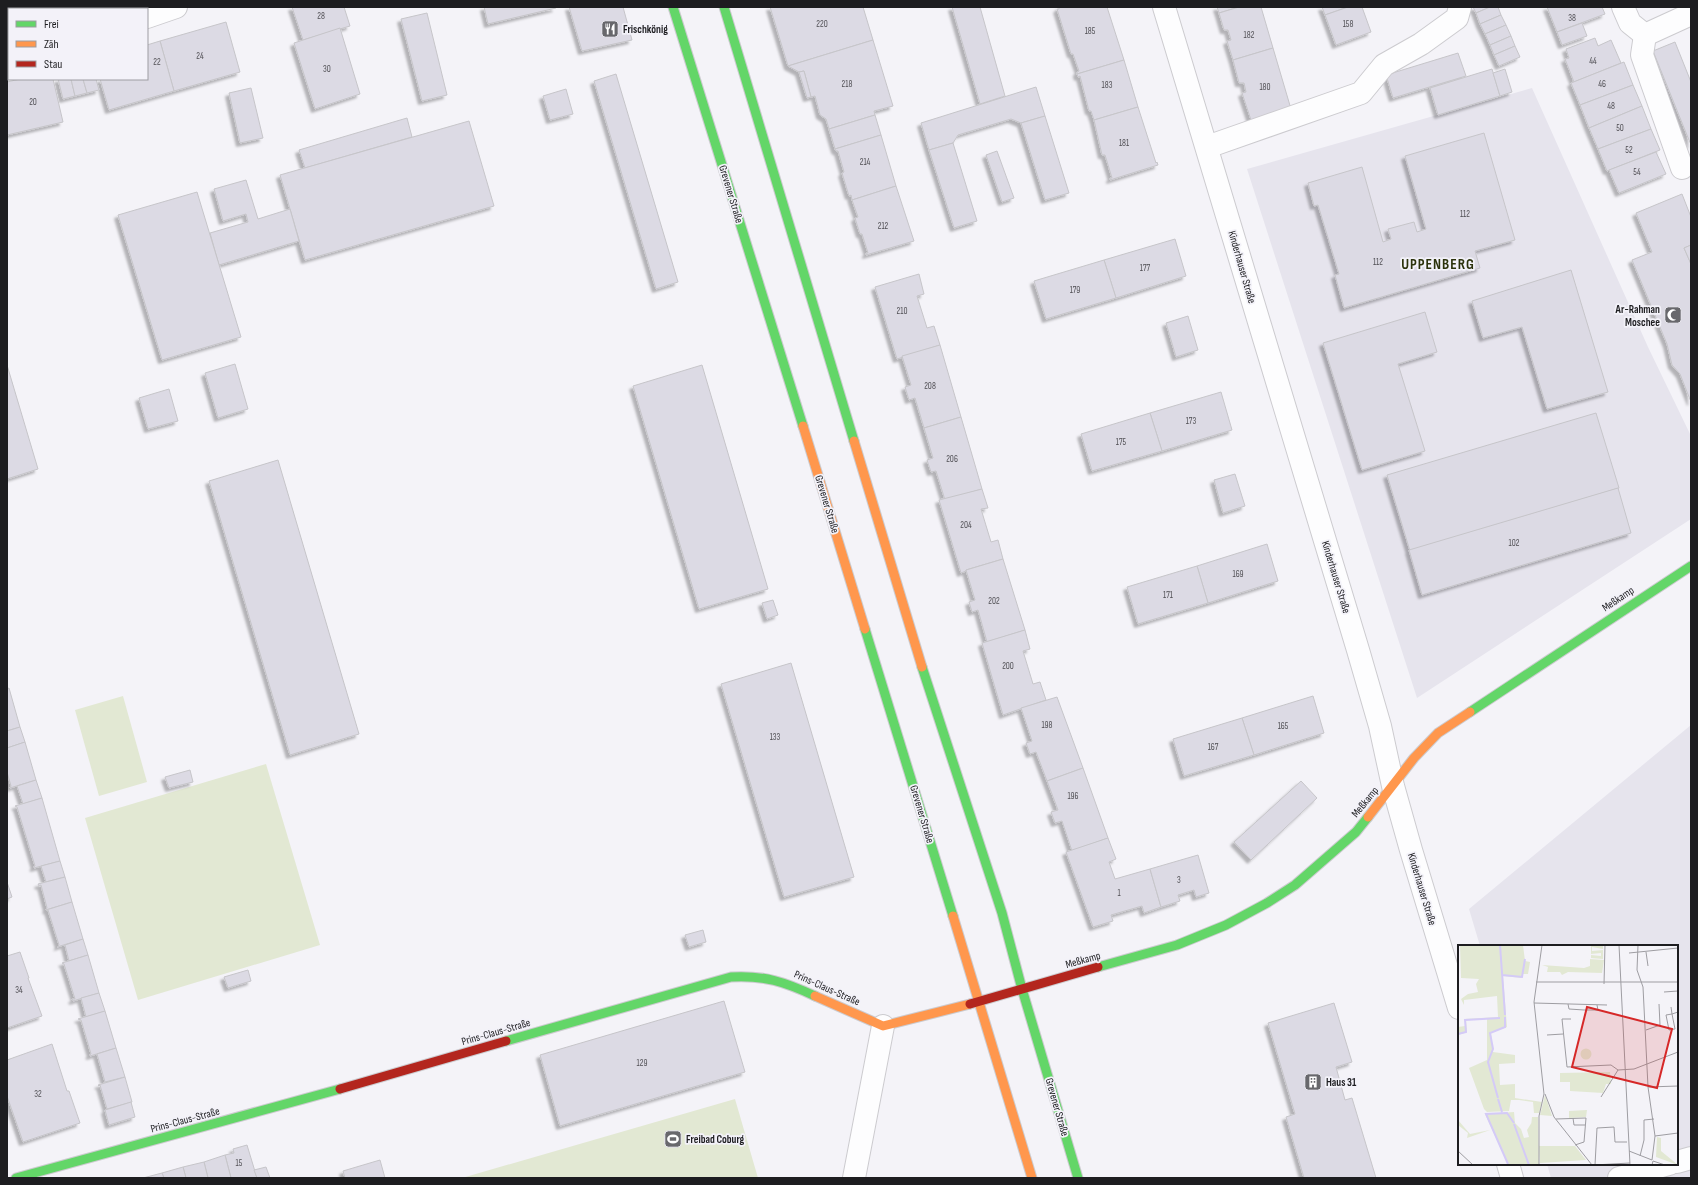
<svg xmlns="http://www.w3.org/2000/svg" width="1698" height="1185" viewBox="0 0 1698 1185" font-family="'Sofia Sans Condensed',sans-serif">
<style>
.built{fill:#e6e4ed}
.green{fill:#e2e8d3}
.building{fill:#dcdae4;stroke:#c6c5c9;filter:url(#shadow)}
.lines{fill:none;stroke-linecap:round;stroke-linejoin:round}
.street-casing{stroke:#cccbcf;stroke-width:24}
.fast-casing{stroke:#cccbcf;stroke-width:11}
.slow-casing{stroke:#cccbcf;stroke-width:11}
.jam-casing{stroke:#cccbcf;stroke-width:11}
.street{stroke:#fdfdfe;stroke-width:22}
.fast{stroke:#63d668;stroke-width:9}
.slow{stroke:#ff974d;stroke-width:9}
.jam{stroke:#b3261e;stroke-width:9}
.labels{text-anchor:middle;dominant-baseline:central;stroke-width:3.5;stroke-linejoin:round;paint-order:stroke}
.number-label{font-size:9px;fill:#504f54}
.poi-label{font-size:11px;font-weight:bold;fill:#1d1d20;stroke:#f3f2f9;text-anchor:start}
.street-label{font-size:11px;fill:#1d1d20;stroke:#f3f2f9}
.district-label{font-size:15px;font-weight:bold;letter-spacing:1px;fill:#2c330c;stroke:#f3f2f9}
.inset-river{fill:none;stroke:#d4caf7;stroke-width:2}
.inset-road{fill:none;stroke:#9e9da2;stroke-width:1}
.view{fill:#d62828;fill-opacity:0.15;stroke:#d62828;stroke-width:2}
.inset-edge{fill:none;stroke:#1d1d20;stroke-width:2}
</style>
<defs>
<filter id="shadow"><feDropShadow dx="-3.5" dy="3.5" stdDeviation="1" flood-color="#0004"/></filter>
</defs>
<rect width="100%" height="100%" fill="#f4f3f8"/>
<g class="built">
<path d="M1532 88 1648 347 1691 436V519L1417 698 1247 169Z"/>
<path d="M1691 725V1178H1551L1547 1164H1677V946H1480L1469 909Z"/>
</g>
<g class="green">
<path d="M7 7H86L78 9H9V29H7Z"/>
<path d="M123 696 147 782 99 796 75 710Z"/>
<path d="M266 764 320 945 138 1000 85 818Z"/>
<path d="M735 1099 758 1178H462Z"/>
</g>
<g class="building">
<path d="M292 7H344L350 26 303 40Z"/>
<path d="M484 7H555L556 8 488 24Z"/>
<path d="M569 7H623L632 40 582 51Z"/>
<path d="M770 7H863L873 40 788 66Z"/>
<path d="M952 7H980L1005 96 980 104Z"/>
<path d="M1059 7H1107L1124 60 1077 74V72L1079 71 1073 54H1071L1057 9H1059Z"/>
<path d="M1217 7H1239L1219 13Z"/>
<path d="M1239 7H1261L1273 48 1233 60 1227 41 1231 40 1228 30H1224L1219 13Z"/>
<path d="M1322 7H1348L1325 15Z"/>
<path d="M1348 7H1362L1371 32 1336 45 1325 15Z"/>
<path d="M1473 7H1490L1476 13Z"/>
<path d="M1490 7H1498L1501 15 1480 24 1476 13Z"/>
<path d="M1547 7H1602L1605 14 1557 32Z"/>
<path d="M427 13 447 95 422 101 401 19Z"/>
<path d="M1501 15 1506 25 1485 34 1480 24Z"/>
<path d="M226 22 240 72 174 91 160 41Z"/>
<path d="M1582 23 1587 36 1562 45 1557 32Z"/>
<path d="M1506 25 1511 36 1490 45 1485 34Z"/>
<path d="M340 28 360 94 315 109 294 43Z"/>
<path d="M1511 36 1515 46 1494 55 1490 45Z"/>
<path d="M1595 38 1598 46 1611 40 1621 63 1574 82 1565 59 1569 58 1566 49Z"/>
<path d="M873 40 893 106 874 111 875 115 829 129 826 119 820 115 815 96 811 97 804 71 799 72 788 66Z"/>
<path d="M160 41 174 91 109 110 100 79H147V45Z"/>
<path d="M1675 42 1691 82V145L1653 51Z"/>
<path d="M1515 46 1520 57 1499 66 1494 55Z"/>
<path d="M1273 48 1291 109 1251 120 1242 93 1246 92 1244 83H1239L1233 60Z"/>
<path d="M1458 53 1466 76 1393 98 1386 75Z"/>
<path d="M1124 60 1138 107 1094 120 1091 111H1089L1080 76 1078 77 1077 74Z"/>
<path d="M1624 62 1633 85 1580 105 1571 83Z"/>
<path d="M1492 69 1500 96 1438 115 1430 88Z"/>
<path d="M1505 69 1512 92 1500 96 1493 73Z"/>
<path d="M804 71 811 97 807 98 799 72Z"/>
<path d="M616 74 678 282 656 289 594 81Z"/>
<path d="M20 79H53L63 122 7 135V82Z"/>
<path d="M58 79H71L75 96 63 99Z"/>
<path d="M71 79H83L87 93 75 96Z"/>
<path d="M83 79H96L99 90 87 93Z"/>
<path d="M1633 85 1642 106 1589 128 1580 105Z"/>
<path d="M1036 87 1045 116 1021 123 1011 119 958 135 953 143 929 150 921 123Z"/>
<path d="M251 88 263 138 240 143 229 93Z"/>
<path d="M566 89 573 114 550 120 543 96Z"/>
<path d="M1642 106 1651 129 1598 149 1589 128Z"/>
<path d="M1138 107 1156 163 1157 162 1158 165 1110 180V178H1112L1105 155H1102L1094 120Z"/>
<path d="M875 115 881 135 835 149 829 129Z"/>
<path d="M1045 116 1069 193 1045 200 1021 123Z"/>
<path d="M407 118 412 137 305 168 299 150Z"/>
<path d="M469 121 494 206 305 260 280 175Z"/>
<path d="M1651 129 1660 150 1607 171 1598 149Z"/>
<path d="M1484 133 1515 240 1475 251 1480 268 1344 308 1335 275 1339 274 1318 205 1314 206 1308 183 1362 167 1383 242 1391 239 1388 229 1414 222 1417 232 1426 229 1405 156Z"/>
<path d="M881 135 896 186 852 200 851 195 849 196 842 173 844 172 838 151H836L835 149Z"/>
<path d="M953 143 977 221 954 228 929 150Z"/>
<path d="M997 151 1014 198 1002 202 986 155Z"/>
<path d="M1656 152 1666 174 1619 193 1609 170Z"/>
<path d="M246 180 258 219 290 209 299 241 219 265 210 233 248 222 246 214 223 221 214 189Z"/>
<path d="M896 186 914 241 866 255V253H868L862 234H860L855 218 858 217 852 200Z"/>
<path d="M197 192 241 337 162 360 118 215Z"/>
<path d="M1682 194 1691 217V245L1684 248 1691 264V402L1680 374 1672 365 1667 344 1632 260 1652 252 1636 213Z"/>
<path d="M1175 239 1186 276 1116 298 1104 260Z"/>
<path d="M1691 245V264L1684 248Z"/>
<path d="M1104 260 1116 298 1046 319 1034 281Z"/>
<path d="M1571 270 1608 392 1547 409 1522 327 1483 338 1472 301Z"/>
<path d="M919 274 924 294 917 296 927 328 934 326 940 345 897 359 875 287Z"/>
<path d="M1425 312 1437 352 1398 364 1425 451 1362 470 1323 343Z"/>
<path d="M1188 316 1198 350 1176 357 1166 323Z"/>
<path d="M940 345 961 417 924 428 915 398 909 400 905 387 911 385 902 356Z"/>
<path d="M235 364 248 409 218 418 205 373Z"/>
<path d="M7 365 38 469 7 479Z"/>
<path d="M702 365 768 589 699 609 633 386Z"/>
<path d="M169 389 178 421 148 429 139 398Z"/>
<path d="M1221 392 1232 430 1162 451 1150 413Z"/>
<path d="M1150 413 1162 451 1092 471 1081 434Z"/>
<path d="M1596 413 1619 488 1410 551 1387 475Z"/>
<path d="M961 417 982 489 945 500 936 471 931 472 927 460 933 458 924 428Z"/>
<path d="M278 460 359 734 290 755 209 481Z"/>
<path d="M1235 474 1245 506 1223 513 1214 480Z"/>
<path d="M1618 488 1631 533 1422 595 1409 550Z"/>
<path d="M982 489 988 508 981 509 991 542 998 540 1003 559 966 570V571L961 573 939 500Z"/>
<path d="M1267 544 1278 581 1208 603 1197 566Z"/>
<path d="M1003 559 1025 630 987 642 978 610 972 612 969 602 975 600 966 570Z"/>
<path d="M1197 566 1208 603 1138 624 1127 587Z"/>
<path d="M773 600 778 615 767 619 762 603Z"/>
<path d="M1025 630 1030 649 1023 651 1033 684 1040 682 1046 700 1003 715 982 643Z"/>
<path d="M791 663 854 877 784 897 721 684Z"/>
<path d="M9 688 20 727 7 731V689Z"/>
<path d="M1313 696 1324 733 1254 755 1242 718Z"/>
<path d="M1057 697 1083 768 1047 781 1036 752 1030 754 1026 743 1032 741 1021 708Z"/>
<path d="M1242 718 1254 755 1184 776 1173 739Z"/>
<path d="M20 727 25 742 7 748V731Z"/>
<path d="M25 742 36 780 10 788 11 786 7 772V748Z"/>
<path d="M1083 768 1108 838 1072 851 1062 821 1055 823 1051 812 1058 810 1047 781Z"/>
<path d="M190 770 193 782 169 788 165 777Z"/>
<path d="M36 780 42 798 23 804 17 786Z"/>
<path d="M1301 781 1317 798 1251 860 1234 842Z"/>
<path d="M42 798 60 861 34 868 33 867 35 866 17 807 15 806Z"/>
<path d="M1108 838 1116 859 1109 862 1115 879 1150 869 1161 907 1144 913 1142 906 1111 915 1113 921 1093 927 1066 852Z"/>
<path d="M1198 855 1209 893 1196 897 1194 890 1178 895 1180 901 1161 907 1150 869Z"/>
<path d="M60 861 65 877 46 882 41 866Z"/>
<path d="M65 877 72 902 46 910 47 908 41 885 39 886 38 884Z"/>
<path d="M7 882 12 897 7 899Z"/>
<path d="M72 902 83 939 57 947 59 945 48 910H46Z"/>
<path d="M703 930 706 942 689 947 685 935Z"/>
<path d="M83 939 88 955 69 961 65 945Z"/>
<path d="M20 952 29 978H28L42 1016 7 1028V956Z"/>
<path d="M88 955 99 993 73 1001 72 999H75L64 964 62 963Z"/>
<path d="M248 970 251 981 228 988 224 977Z"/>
<path d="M99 993 105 1011 86 1017 81 998Z"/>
<path d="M724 1001 745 1072 560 1126 540 1055Z"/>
<path d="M1334 1003 1352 1062 1336 1067 1345 1100 1352 1098 1376 1178H1304L1286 1117 1295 1114 1268 1023Z"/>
<path d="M105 1011 116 1048 90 1056 89 1055 91 1054 81 1020 78 1019Z"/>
<path d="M52 1044 67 1091H69L80 1123 23 1142 7 1096V1060Z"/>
<path d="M116 1048 125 1077 105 1082 97 1054Z"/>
<path d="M125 1077 132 1102 107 1109 100 1085 99 1086 98 1085Z"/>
<path d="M131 1102 135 1117 109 1125 105 1110Z"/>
<path d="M247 1145 257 1178H231L225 1155 234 1153 233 1149Z"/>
<path d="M225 1155 231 1178H208L204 1162Z"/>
<path d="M380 1160 385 1178H345L343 1171Z"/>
<path d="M204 1162 208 1178H186L183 1167Z"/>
<path d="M183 1167 186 1178H164L162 1173Z"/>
<path d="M266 1167 270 1178H257L254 1170Z"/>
<path d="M162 1173 164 1178H143Z"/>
</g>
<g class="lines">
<defs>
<g id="street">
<path d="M1164 7 1358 650 1380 726 1393 786 1411 850 1459 1008"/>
<path d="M1623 7 1630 23 1645 35 1691 14"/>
<path d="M147 17 176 7"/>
<path d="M1645 35 1642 55 1682 168"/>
<path d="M7 54H9"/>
<path d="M1207 147 1361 93 1384 65 1421 44 1457 18 1460 7"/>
<path d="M1677 1162 1691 1158"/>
<path d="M1508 1164 1512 1178"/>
<path d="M854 1178 883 1026"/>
<path d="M1619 1178 1669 1164"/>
</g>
<g id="fast">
<path d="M673 7 803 426"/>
<path d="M724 7 854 441"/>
<path d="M865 629 953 916"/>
<path d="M922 667 1002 913 1022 989 1078 1178"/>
<path d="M1470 712 1691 566"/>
<path d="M1098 967 1177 945 1226 925 1267 903 1295 885 1356 832 1368 817"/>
<path d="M506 1041 731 977C764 975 785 982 815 996"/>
<path d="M16 1178 340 1089"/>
</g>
<g id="slow">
<path d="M803 426 865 629"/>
<path d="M854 441 922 667"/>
<path d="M1368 817 1414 758 1438 733 1470 712"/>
<path d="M953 916 1032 1178"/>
<path d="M815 996 883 1026 970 1004"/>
</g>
<g id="jam">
<path d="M970 1004 1098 967"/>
<path d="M340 1089 506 1041"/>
</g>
</defs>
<use href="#street" class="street-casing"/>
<use href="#fast" class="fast-casing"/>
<use href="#slow" class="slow-casing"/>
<use href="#jam" class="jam-casing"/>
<use href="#street" class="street"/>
<use href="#fast" class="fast"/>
<use href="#slow" class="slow"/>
<use href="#jam" class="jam"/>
</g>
<defs>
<symbol id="restaurant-square" viewBox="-11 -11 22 22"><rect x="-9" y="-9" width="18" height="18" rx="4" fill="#68686c" stroke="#f3f2f9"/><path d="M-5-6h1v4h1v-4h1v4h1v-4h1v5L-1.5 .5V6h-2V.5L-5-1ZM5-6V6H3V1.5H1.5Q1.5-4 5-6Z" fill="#fff"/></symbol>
<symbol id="mosque-square" viewBox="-11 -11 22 22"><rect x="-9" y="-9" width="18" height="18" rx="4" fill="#68686c" stroke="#f3f2f9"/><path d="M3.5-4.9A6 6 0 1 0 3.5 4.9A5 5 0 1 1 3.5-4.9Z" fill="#fff"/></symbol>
<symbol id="building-square" viewBox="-11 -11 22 22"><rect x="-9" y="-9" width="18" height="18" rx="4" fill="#68686c" stroke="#f3f2f9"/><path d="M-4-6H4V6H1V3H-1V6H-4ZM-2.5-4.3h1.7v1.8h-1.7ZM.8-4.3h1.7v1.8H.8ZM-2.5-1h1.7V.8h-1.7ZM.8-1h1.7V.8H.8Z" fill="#fff"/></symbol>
<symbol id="stadium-square" viewBox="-11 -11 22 22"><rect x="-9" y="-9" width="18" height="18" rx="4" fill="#68686c" stroke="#f3f2f9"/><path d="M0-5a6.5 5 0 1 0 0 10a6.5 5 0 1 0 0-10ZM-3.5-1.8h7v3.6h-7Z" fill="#fff"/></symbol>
</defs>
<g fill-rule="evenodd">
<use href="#restaurant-square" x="600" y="19" width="20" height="20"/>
<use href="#mosque-square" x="1663" y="305" width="20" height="20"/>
<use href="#building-square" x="1303" y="1072" width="20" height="20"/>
<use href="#stadium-square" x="663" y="1129" width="20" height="20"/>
</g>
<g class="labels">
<g class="number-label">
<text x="321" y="16">28</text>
<text x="1572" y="18">38</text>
<text x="822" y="24">220</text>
<text x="1348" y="24">158</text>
<text x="1090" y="31">185</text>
<text x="1249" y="35">182</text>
<text x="200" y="56">24</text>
<text x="1593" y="61">44</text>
<text x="157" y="62">22</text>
<text x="327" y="69">30</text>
<text x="847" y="84">218</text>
<text x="1602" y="84">46</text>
<text x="1107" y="85">183</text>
<text x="1265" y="87">180</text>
<text x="33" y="102">20</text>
<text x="1611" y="106">48</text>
<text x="1620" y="128">50</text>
<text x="1124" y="143">181</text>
<text x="1629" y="150">52</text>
<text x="865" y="162">214</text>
<text x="1637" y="172">54</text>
<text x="1465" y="214">112</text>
<text x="883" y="226">212</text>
<text x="1378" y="262">112</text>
<text x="1145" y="268">177</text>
<text x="1075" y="290">179</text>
<text x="902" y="311">210</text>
<text x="930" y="386">208</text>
<text x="1191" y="421">173</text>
<text x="1121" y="442">175</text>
<text x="952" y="459">206</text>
<text x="966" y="525">204</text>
<text x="1514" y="543">102</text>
<text x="1238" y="574">169</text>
<text x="1168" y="595">171</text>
<text x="994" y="601">202</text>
<text x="1008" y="666">200</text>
<text x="1047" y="725">198</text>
<text x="1283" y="726">165</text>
<text x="775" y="737">133</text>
<text x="1213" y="747">167</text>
<text x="1073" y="796">196</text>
<text x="1179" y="880">3</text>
<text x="1119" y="893">1</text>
<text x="19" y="990">34</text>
<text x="642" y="1063">129</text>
<text x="38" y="1094">32</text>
<text x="239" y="1163">15</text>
</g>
<g class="poi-label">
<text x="623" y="29">Frischkönig</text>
<text x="1660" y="309" text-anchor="end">Ar-Rahman<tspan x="1660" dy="13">Moschee</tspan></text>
<text x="1326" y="1082">Haus 31</text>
<text x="686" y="1139">Freibad Coburg</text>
</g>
<g class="street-label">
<text transform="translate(731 194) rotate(73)">Grevener Straße</text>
<text transform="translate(1242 267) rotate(74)">Kinderhauser Straße</text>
<text transform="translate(827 504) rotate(73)">Grevener Straße</text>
<text transform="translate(1336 577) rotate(73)">Kinderhauser Straße</text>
<text transform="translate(1618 599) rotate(-34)">Meßkamp</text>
<text transform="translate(1365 802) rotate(-51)">Meßkamp</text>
<text transform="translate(922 814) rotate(73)">Grevener Straße</text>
<text transform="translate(1422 889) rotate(73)">Kinderhauser Straße</text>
<text transform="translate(1083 960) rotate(-16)">Meßkamp</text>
<text transform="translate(827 988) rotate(24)">Prins-Claus-Straße</text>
<text transform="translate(496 1032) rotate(-16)">Prins-Claus-Straße</text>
<text transform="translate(1057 1107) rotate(74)">Grevener Straße</text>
<text transform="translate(185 1120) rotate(-15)">Prins-Claus-Straße</text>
</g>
<g class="district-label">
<text x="1438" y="264">UPPENBERG</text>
</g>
</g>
<g transform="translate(1458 945)">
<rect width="220" height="220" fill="#f4f3f8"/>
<path d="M2 0H65L67 16 72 17 70 29H65L64 33 45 31 49 82 33 88 35 107 57 110V118L41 119 42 140 57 139V153L84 157 81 168H76L75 157 61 155H53L51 166 29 167 26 164 11 123 29 115V74L8 75 9 87 0 90V82L7 81V74L40 72 39 51 6 55V60L3 54 10 49 20 47 18 39 21 34 3 33ZM133 1H145V4L134 2V6L145 5V14L133 13V10L143 11V8L133 9ZM132 14 146 15 144 28 110 27 104 30 102 27H89L90 22 84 20 126 23 132 21ZM122.5 109a5.5 5.5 0 1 1 11 0a5.5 5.5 0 1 1-11 0ZM152 127 153 139H148L145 148 112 146V137H102V128ZM87 150 94 171 82 170ZM129 165 128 172 111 173V166ZM56 167 57 178 63 184 66 193 71 192 69 185 74 177 73 181 74 172H80L81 220 50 219 27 169ZM0 175 12 189 32 185 9 193 10 188 0 180ZM199 192 203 193V206L220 220 198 212ZM81 201H117L128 215 82 218Z" fill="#e2e8d3"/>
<path class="inset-river" d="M42 0 47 70M44 30 64 32 67 14M0 89 8 87 7 75 42 73M40 153 30 117 35 104 32 88 47 82V72M40 154 44 167M56 179 71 220M50 219 28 169 49 168 56 178"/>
<path class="inset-road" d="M161 0 172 220M188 7 190 21M171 8 220 3M78 37H220M146 39 147 0M206 47 220 46M76 58 149 60M110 59 111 64 126 65H140L139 60M213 62 214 69 217 84 211 85 208 70 214 69 220 67M113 74H104L109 122 153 120 160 125 176 124 220 107M188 85 202 80 201 59M89 90 105 89M190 142 220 141M87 149 96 172 134 220M143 152 160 125M115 173 116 180H127M98 174 128 173 126 197 117 200M197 191 220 188M0 206 15 220M171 206 194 215 197 191 190 142 185 42 179 25 180 0M182 211 186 195V175L196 174M81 220V171L86 149 76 57 84 0M136 220 172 218M137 220 139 183 156 182 157 197H169M194 220 195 216 207 220"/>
<path class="view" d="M129 62 214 84 199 143 114 122Z"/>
<rect width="220" height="220" class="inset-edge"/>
</g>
<rect width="1698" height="1185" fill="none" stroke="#1d1d20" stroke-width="16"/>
<rect x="8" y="8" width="140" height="72" fill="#f3f2f9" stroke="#9d9da2"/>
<rect x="16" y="21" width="20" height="6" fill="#63d668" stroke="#9d9da2"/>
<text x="44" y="28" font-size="12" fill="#1d1d20">Frei</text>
<rect x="16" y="41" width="20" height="6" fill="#ff974d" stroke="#9d9da2"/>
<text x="44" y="48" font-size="12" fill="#1d1d20">Zäh</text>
<rect x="16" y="61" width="20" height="6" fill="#b3261e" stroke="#9d9da2"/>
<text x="44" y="68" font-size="12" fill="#1d1d20">Stau</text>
</svg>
